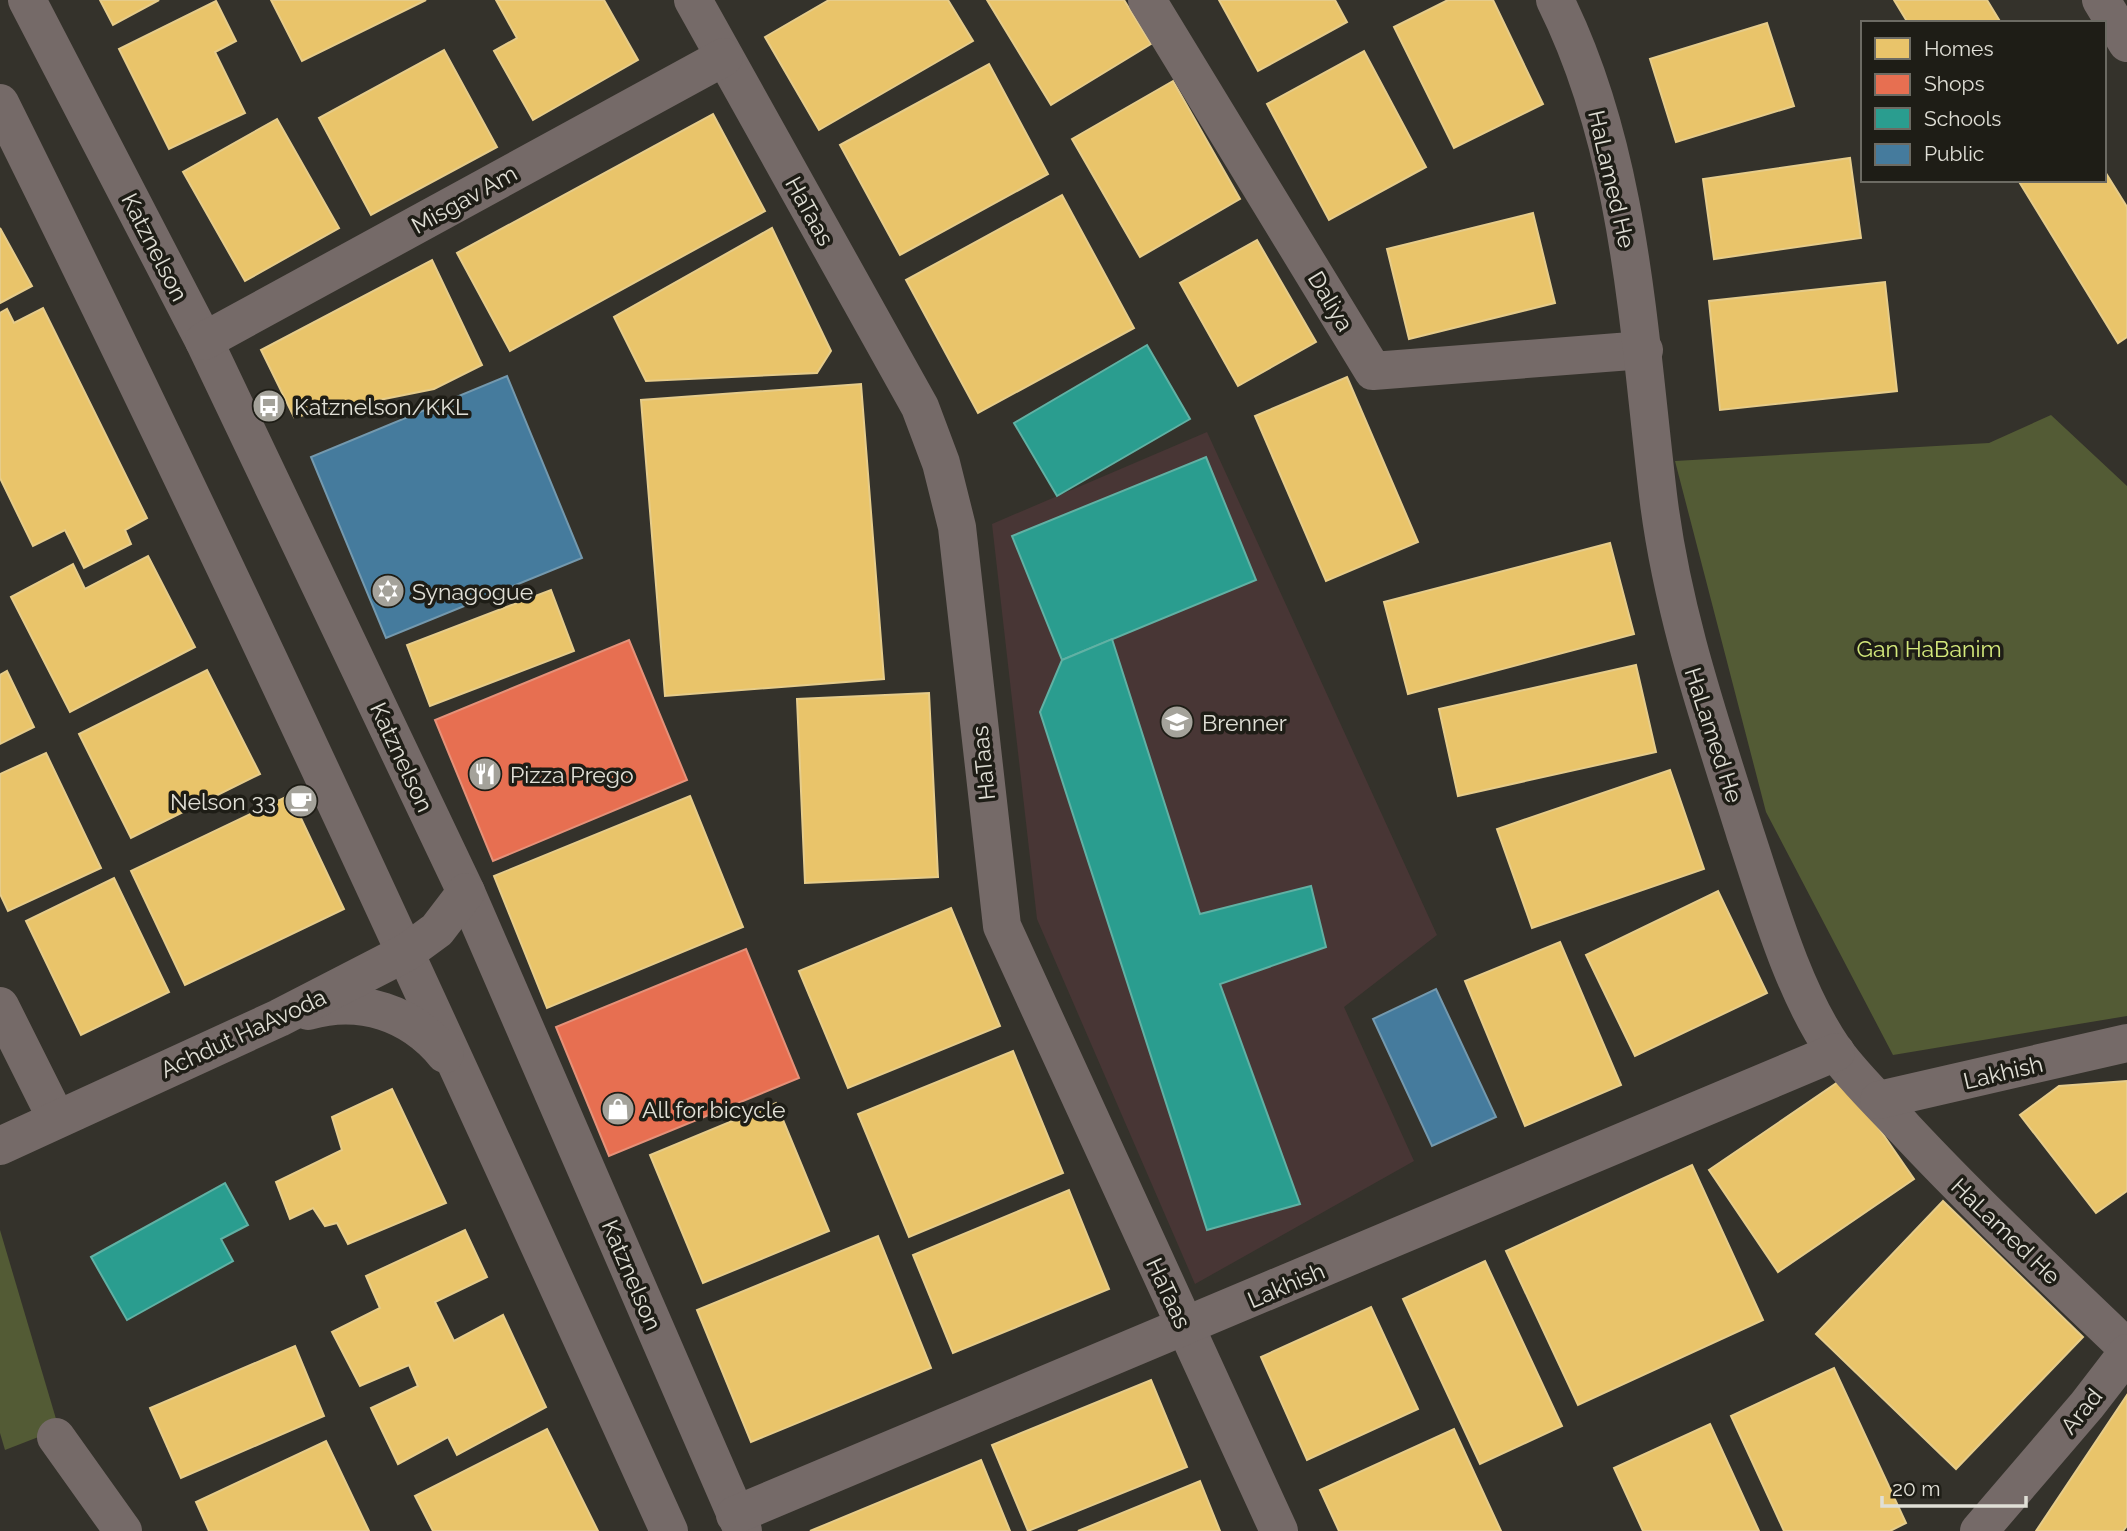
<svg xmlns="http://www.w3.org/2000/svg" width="2127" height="1531" viewBox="0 0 2127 1531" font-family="Raleway,sans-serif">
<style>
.education{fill:#483635}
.green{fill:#535b35}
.homes{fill:#e9c46a;stroke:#e6cc8a;stroke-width:2}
.shops{fill:#e76f51;stroke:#e59179;stroke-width:2}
.schools{fill:#2a9d8f;stroke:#61b1a4;stroke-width:2}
.public{fill:#457b9d;stroke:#7499ae;stroke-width:2}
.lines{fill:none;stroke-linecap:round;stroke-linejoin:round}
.minor{stroke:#756a68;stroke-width:38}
.labels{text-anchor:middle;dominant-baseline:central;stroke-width:7;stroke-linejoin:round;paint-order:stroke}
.street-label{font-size:23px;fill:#e0dfd6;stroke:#1e1d16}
.poi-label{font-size:23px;fill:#e0dfd6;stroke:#1e1d16;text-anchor:start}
.park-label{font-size:23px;fill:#d5ea7c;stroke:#1e1d16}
</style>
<rect width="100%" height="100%" fill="#34322b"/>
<path class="education" d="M1207 432 1437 935 1344 1007 1414 1161 1195 1284 1037 919 992 524Z"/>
<g class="green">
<path d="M2051 415 2127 486V1016L1893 1055 1766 812 1675 461 1989 443Z"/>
<path d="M0 1230 59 1429 5 1450 0 1433Z"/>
</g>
<g class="homes">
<path d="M100 0H159L113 25Z"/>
<path d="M271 0H426L302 61Z"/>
<path d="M496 0H604L638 60 533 120 494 51 517 38Z"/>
<path d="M829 0H948L973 41 819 130 765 37Z"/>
<path d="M987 0H1124L1151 44 1051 105Z"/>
<path d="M1219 0H1335L1347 22 1258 71Z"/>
<path d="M1448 0H1493L1543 104 1454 148 1394 27Z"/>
<path d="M1894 0H1987L2001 23H1908Z"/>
<path d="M216 1 236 41 215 52 245 113 169 149 119 49Z"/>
<path d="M1767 23 1794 106 1676 142 1650 59Z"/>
<path d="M444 50 497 147 371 215 319 118Z"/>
<path d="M1364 51 1426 167 1329 220 1267 104Z"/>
<path d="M989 64 1048 174 900 255 840 145Z"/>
<path d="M1173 81 1240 199 1140 257 1072 139Z"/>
<path d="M713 114 765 211 510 351 457 253Z"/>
<path d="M277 119 339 228 245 281 183 172Z"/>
<path d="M1850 158 1861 238 1714 259 1703 179Z"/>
<path d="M2104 170 2127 207V337L2118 343 2018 180H2104Z"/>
<path d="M1062 195 1134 328 978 413 906 280Z"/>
<path d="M1533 213 1555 303 1409 339 1387 249Z"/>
<path d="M0 228 32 286 0 303Z"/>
<path d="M772 228 831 351 817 373 646 381 614 317Z"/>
<path d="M1257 240 1316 342 1238 386 1180 283Z"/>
<path d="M432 260 482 365 434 389 294 417 261 350Z"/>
<path d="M1885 282 1897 391 1720 410 1709 301Z"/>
<path d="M43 308 147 518 125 530 131 544 84 568 65 530 33 546 0 478V313L7 309 14 323Z"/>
<path d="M1347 377 1418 542 1326 581 1255 416Z"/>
<path d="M861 384 884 679 665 696 641 400Z"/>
<path d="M1610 543 1634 634 1408 694 1384 602Z"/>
<path d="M148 556 195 647 70 712 11 597 73 564 85 589Z"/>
<path d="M551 590 574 651 430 706 407 645Z"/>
<path d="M1636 665 1656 752 1458 796 1439 709Z"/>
<path d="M207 670 260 774 131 838 79 734Z"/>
<path d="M7 671 34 727 0 744V675Z"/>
<path d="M929 693 938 877 805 883 797 699Z"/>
<path d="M46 753 101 868 8 911 0 894V774Z"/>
<path d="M1670 770 1704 869 1532 928 1497 829Z"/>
<path d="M290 795 344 909 185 985 131 871Z"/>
<path d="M690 796 743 927 547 1008 494 876Z"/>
<path d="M114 878 169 992 81 1035 26 921Z"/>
<path d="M1718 891 1767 993 1635 1056 1586 955Z"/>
<path d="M951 908 1000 1026 848 1088 799 971Z"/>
<path d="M1560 942 1621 1085 1525 1126 1465 981Z"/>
<path d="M1013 1051 1063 1173 909 1237 858 1114Z"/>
<path d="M1844 1078 1914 1179 1778 1272 1709 1170Z"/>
<path d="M2127 1081V1191L2096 1213 2020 1115 2059 1086Z"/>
<path d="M392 1089 446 1203 348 1244 337 1223 325 1226 313 1208 290 1219 276 1182 342 1150 332 1117Z"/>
<path d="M776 1103 829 1231 703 1283 650 1155Z"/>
<path d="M1692 1165 1763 1320 1578 1405 1506 1251Z"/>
<path d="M1069 1190 1109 1289 953 1353 913 1255Z"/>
<path d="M1943 1201 2083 1337 1956 1469 1816 1334Z"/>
<path d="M465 1230 487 1277 435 1302 454 1341 503 1315 546 1407 457 1455 448 1437 398 1464 371 1408 418 1386 409 1365 360 1386 332 1332 380 1308 366 1276Z"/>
<path d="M878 1236 931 1368 751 1442 697 1310Z"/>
<path d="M1485 1261 1562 1426 1480 1464 1403 1299Z"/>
<path d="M1371 1307 1418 1409 1307 1460 1261 1357Z"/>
<path d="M295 1346 324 1416 181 1478 150 1408Z"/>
<path d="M1834 1368 1906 1523 1890 1531H1784L1731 1416Z"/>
<path d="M1151 1380 1187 1467 1028 1531 992 1445Z"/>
<path d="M2127 1395V1526L2123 1531H2036Z"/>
<path d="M1710 1424 1759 1531H1643L1614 1468Z"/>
<path d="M547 1429 598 1531H433L415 1496Z"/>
<path d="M1454 1429 1501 1531H1339L1320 1490Z"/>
<path d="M326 1441 369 1531H209L196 1502Z"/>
<path d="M981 1460 1010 1531H810Z"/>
<path d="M1200 1481 1220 1531H1078Z"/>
</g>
<g class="shops">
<path d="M629 640 687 780 493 861 435 720Z"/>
<path d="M746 949 799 1078 609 1156 556 1027Z"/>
</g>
<g class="schools">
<path d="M1147 345 1190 419 1057 496 1014 423Z"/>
<path d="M1206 457 1256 580 1062 660 1012 536Z"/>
<path d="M1112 639 1200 914 1311 886 1326 947 1220 984 1300 1204 1207 1230 1040 712 1062 660Z"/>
<path d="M225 1183 248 1225 221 1239 233 1261 127 1320 91 1257Z"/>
</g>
<g class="public">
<path d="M507 376 582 558 386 638 311 457Z"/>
<path d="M1436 989 1496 1117 1432 1146 1373 1019Z"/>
</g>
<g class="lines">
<g class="minor">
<path d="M27 0 204 341 466 892 743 1531"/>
<path d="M693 0 920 407 941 463 957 527 1002 926 1279 1531"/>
<path d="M1147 0 1373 371 1644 350"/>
<path d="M1555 0C1631 153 1638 328 1658 495 1672 612 1710 721 1745 833 1768 902 1793 991 1834 1050 1854 1078 1882 1104 1905 1129 1976 1205 2052 1276 2127 1348"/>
<path d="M2101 0 2127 43"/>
<path d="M0 103C234 574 452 1052 669 1531"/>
<path d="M204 341 724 57"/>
<path d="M0 1006 56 1118"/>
<path d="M308 1011C361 996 411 1013 445 1054"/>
<path d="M1879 1100 2127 1043"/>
<path d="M0 1146 279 1018 407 952 437 930 466 892"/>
<path d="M56 1437 123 1531"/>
<path d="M735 1515 1836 1052"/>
<path d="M1979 1531 2087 1405 2127 1353"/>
</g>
</g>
<defs>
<symbol id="bus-disc" viewBox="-11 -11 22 22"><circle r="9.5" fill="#a4a29a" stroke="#1e1d16"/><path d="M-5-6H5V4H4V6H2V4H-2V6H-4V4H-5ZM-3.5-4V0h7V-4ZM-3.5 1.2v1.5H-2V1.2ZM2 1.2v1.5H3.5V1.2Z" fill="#fff"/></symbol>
<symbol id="synagogue-disc" viewBox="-11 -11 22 22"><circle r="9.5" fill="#a4a29a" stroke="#1e1d16"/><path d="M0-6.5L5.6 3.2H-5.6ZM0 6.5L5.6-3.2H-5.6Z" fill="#fff"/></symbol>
<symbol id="school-disc" viewBox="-11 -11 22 22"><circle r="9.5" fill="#a4a29a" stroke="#1e1d16"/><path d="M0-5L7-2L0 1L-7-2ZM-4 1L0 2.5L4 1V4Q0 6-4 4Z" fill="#fff"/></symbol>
<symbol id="restaurant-disc" viewBox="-11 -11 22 22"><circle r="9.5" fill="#a4a29a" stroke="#1e1d16"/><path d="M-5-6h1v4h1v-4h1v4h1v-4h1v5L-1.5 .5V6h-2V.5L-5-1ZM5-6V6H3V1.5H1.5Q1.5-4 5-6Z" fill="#fff"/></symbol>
<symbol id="cafe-disc" viewBox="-11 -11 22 22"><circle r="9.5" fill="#a4a29a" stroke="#1e1d16"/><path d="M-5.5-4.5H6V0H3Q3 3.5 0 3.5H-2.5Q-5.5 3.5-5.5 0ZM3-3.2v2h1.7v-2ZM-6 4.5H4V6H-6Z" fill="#fff"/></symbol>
<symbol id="shop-disc" viewBox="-11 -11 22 22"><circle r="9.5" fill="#a4a29a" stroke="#1e1d16"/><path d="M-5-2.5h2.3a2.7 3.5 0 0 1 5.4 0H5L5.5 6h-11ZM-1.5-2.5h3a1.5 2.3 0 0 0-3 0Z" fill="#fff"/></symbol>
</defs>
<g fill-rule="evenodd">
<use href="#bus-disc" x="250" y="387" width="38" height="38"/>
<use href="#synagogue-disc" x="369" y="572" width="38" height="38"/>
<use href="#school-disc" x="1158" y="703" width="38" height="38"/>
<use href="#restaurant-disc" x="466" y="755" width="38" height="38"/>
<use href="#cafe-disc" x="282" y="782" width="38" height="38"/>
<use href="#shop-disc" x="599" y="1090" width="38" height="38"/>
</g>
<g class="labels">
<g class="street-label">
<text transform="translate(1612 179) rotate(77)">HaLamed He</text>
<text transform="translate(464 199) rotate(-29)">Misgav Am</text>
<text transform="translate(810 211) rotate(61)">HaTaas</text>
<text transform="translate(155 247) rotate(63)">Katznelson</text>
<text transform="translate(1331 301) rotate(59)">Daliya</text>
<text transform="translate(1714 735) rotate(72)">HaLamed He</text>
<text transform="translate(402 757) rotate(65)">Katznelson</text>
<text transform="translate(983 763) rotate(-96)">HaTaas</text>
<text transform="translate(243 1033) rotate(-25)">Achdut HaAvoda</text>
<text transform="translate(2003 1072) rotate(-13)">Lakhish</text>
<text transform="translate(2006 1231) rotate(44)">HaLamed He</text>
<text transform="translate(632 1275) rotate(67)">Katznelson</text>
<text transform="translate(1286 1285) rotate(-23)">Lakhish</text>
<text transform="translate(1169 1293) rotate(65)">HaTaas</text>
<text transform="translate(2081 1411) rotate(-51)">Arad</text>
</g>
<g class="poi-label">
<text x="294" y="406">Katznelson/KKL</text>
<text x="412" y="591">Synagogue</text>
<text x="1202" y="722">Brenner</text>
<text x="510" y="774">Pizza Prego</text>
<text x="276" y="801" text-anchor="end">Nelson 33</text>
<text x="642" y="1109">All for bicycle</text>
</g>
<g class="park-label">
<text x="1929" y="648">Gan HaBanim</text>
</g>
</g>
<rect x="1861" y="21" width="245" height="161" fill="#1e1d16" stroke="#6c6b63" stroke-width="2"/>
<rect x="1875" y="38" width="35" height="21" fill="#e9c46a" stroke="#6c6b63" stroke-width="2"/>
<text x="1924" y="56" font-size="21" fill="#e0dfd6">Homes</text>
<rect x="1875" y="74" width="35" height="21" fill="#e76f51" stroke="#6c6b63" stroke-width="2"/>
<text x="1924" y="91" font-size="21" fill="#e0dfd6">Shops</text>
<rect x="1875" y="108" width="35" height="21" fill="#2a9d8f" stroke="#6c6b63" stroke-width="2"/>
<text x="1924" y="126" font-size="21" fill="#e0dfd6">Schools</text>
<rect x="1875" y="144" width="35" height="21" fill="#457b9d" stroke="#6c6b63" stroke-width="2"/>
<text x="1924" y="161" font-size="21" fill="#e0dfd6">Public</text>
<path d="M1882 1496v10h144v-10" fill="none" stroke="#e0dfd6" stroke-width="3.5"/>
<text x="1892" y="1496" font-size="21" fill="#e0dfd6" stroke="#1e1d16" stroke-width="5" paint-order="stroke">20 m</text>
</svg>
